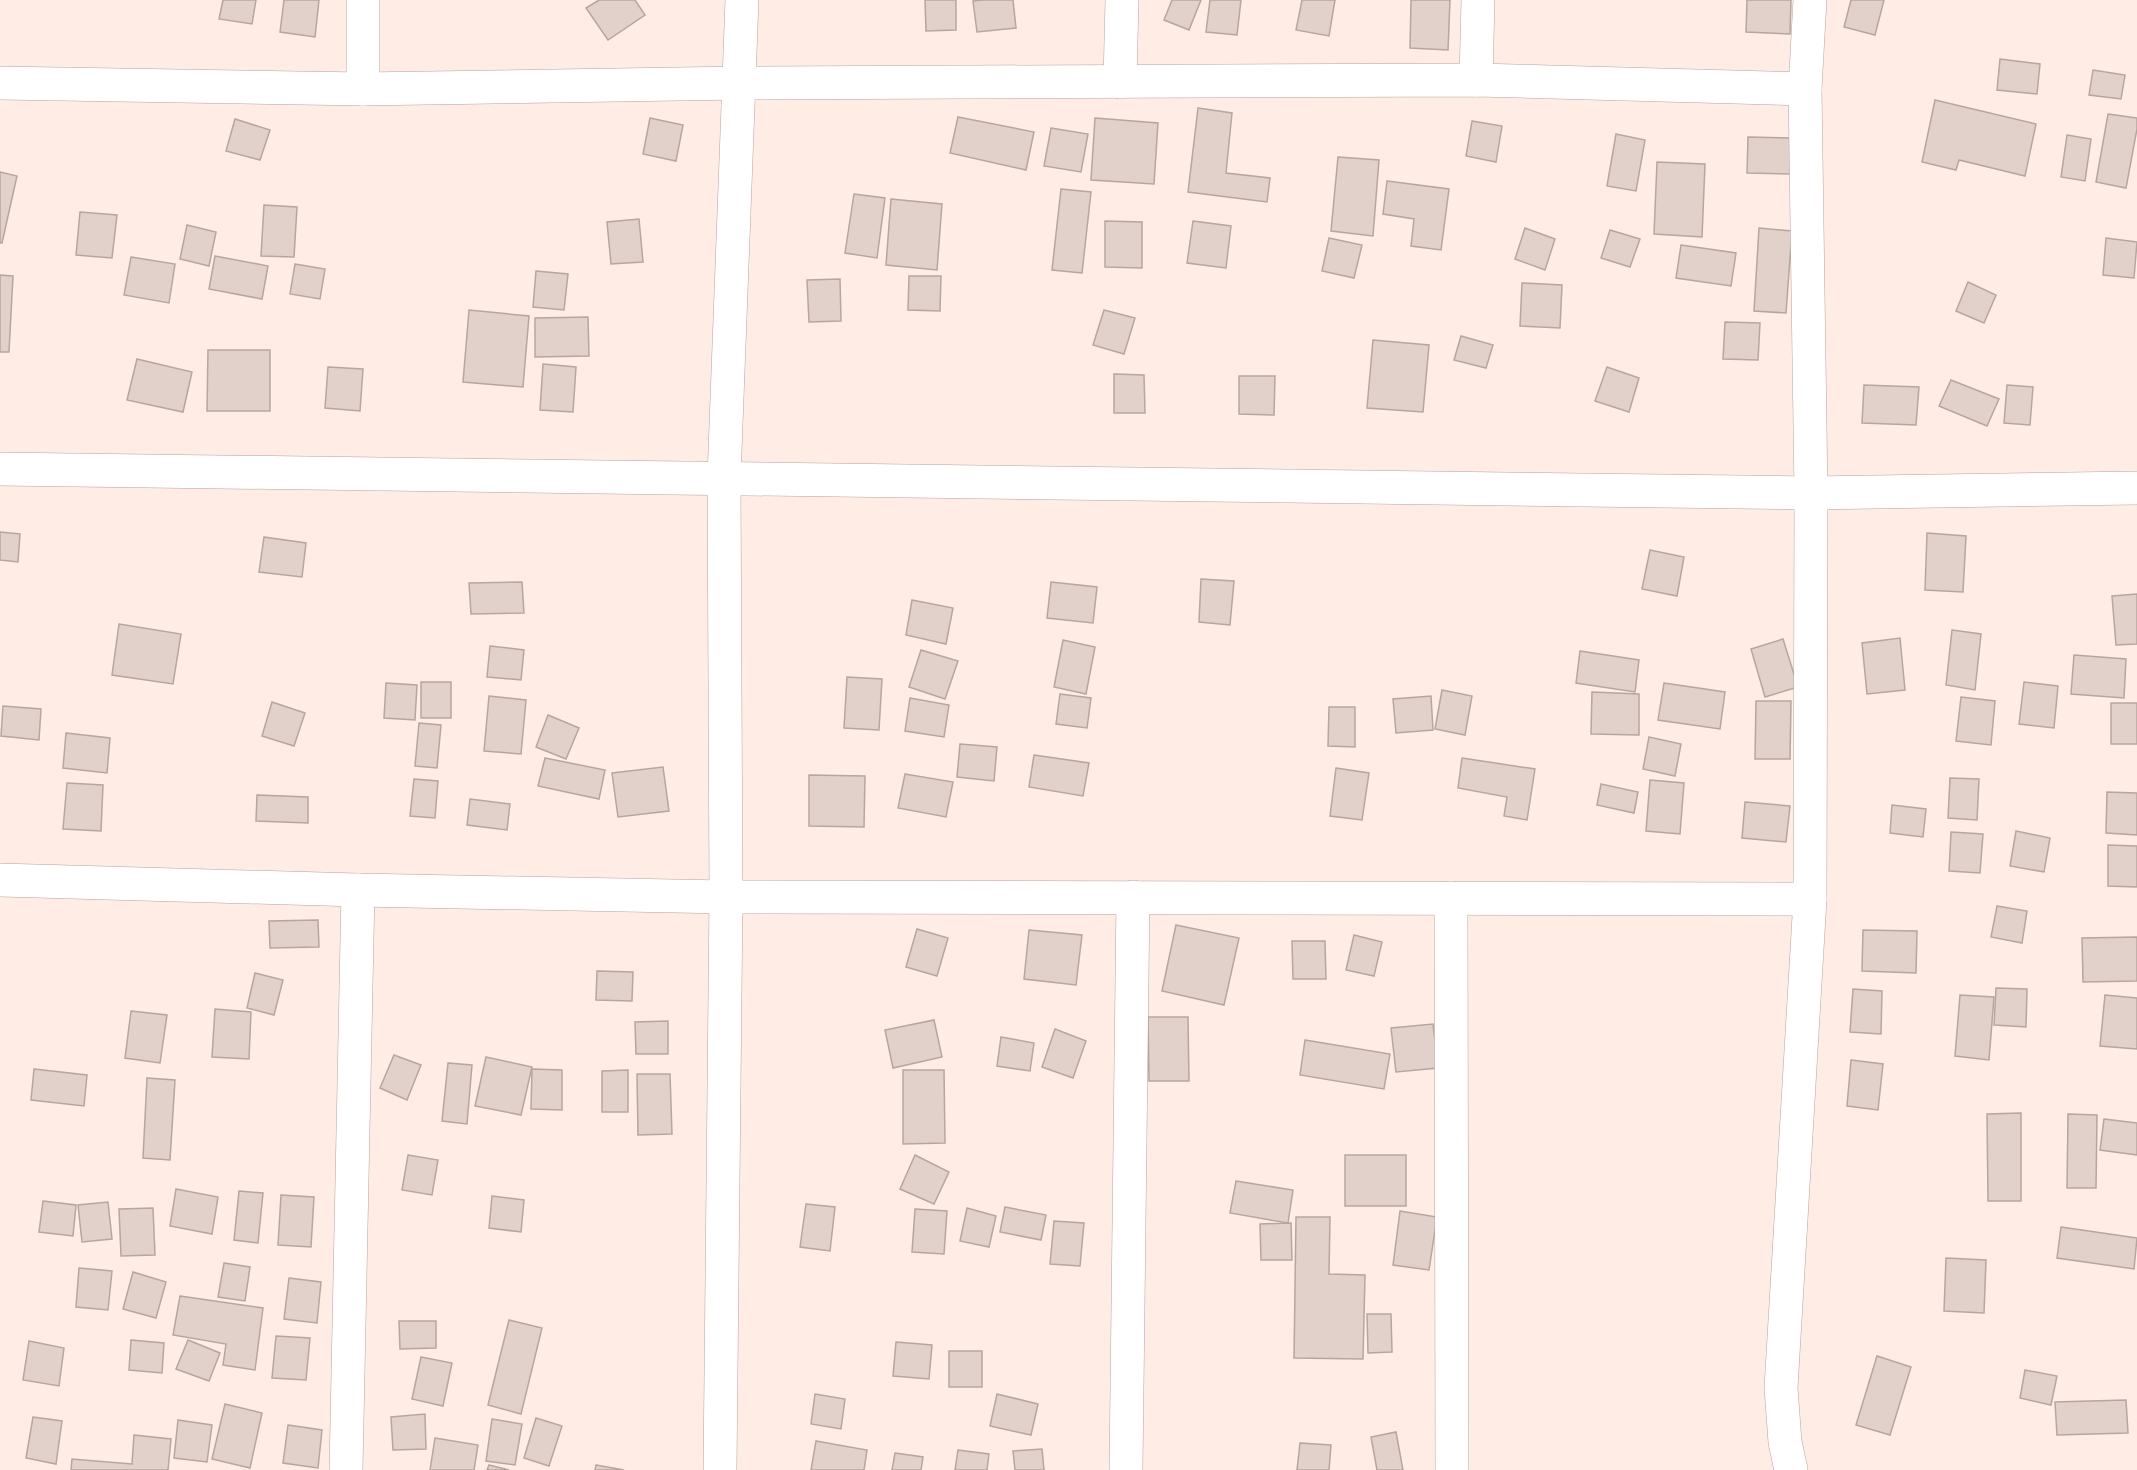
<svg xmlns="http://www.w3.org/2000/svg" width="2137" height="1470" viewBox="0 0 2137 1470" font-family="'Varela Round',sans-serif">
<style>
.building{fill:#e2d0ca;stroke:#b7a6a0;stroke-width:1.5}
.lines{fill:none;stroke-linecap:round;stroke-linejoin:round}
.street-casing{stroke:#b5a59e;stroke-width:34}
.street{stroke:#fff;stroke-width:33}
</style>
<rect width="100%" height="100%" fill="#feece5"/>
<g class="building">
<path d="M223 0H256L252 24 219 19Z"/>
<path d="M284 0H319L315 37 280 32Z"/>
<path d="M599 0H635L645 15 608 40 586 8Z"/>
<path d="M925 0H956V30L926 31Z"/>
<path d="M983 0H1013L1016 28 977 32 973 1Z"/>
<path d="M1172 0H1201L1189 30 1164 20Z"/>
<path d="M1210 0H1241L1237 35 1206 32Z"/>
<path d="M1302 0H1335L1329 36 1296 30Z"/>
<path d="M1411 0H1450L1448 50 1410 48Z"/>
<path d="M1747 0H1791L1790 34 1746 32Z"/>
<path d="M1851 0H1884L1875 35 1844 27Z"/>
<path d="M2000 59 2040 64 2037 94 1997 90Z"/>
<path d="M2093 70 2125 75 2121 99 2089 95Z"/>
<path d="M1935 100 2036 124 2025 176 1959 160 1956 170 1922 162Z"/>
<path d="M1198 108 1232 113 1226 173 1270 178 1267 202 1188 192Z"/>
<path d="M2108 114 2137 118V129L2126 188 2096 182Z"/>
<path d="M958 117 1034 132 1026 170 950 153Z"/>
<path d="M650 118 683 125 676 161 643 154Z"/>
<path d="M1095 118 1158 123 1154 184 1091 180Z"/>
<path d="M235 119 270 130 260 160 226 151Z"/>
<path d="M1472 121 1502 126 1496 162 1466 156Z"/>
<path d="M1051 128 1088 134 1081 172 1044 166Z"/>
<path d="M1616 134 1645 140 1636 191 1607 186Z"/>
<path d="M2067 135 2091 139 2085 181 2061 177Z"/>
<path d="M1748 137 1791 138 1790 174 1747 173Z"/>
<path d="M1338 157 1379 160 1373 236 1331 231Z"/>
<path d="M1657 162 1705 164 1702 237 1654 234Z"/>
<path d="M0 172 17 176 2 243H0Z"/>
<path d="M1387 181 1449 189 1441 250 1411 246 1414 219 1383 214Z"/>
<path d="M1061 189 1091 192 1082 273 1052 270Z"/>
<path d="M854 194 885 198 877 258 845 253Z"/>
<path d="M891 199 942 204 937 270 886 265Z"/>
<path d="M264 205 297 207 294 257 261 256Z"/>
<path d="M80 212 117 215 112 258 76 255Z"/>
<path d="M639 219 643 262 611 264 607 222Z"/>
<path d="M1105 221 1142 222V268L1105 267Z"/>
<path d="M1193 221 1231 226 1226 268 1187 263Z"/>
<path d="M187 225 216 232 209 266 180 259Z"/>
<path d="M1525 228 1555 239 1545 270 1515 259Z"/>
<path d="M1759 228 1792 231 1786 313 1754 311Z"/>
<path d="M1610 230 1640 239 1630 267 1601 258Z"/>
<path d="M1329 238 1362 245 1354 278 1322 271Z"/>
<path d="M2106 238 2137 242 2134 278 2103 275Z"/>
<path d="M1681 245 1736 253 1731 286 1676 278Z"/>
<path d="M215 256 268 266 262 299 209 289Z"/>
<path d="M131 257 175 264 169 303 124 295Z"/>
<path d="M295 264 325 269 320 299 290 294Z"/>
<path d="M536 271 568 274 564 310 533 307Z"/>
<path d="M0 275 13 276 9 352H0Z"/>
<path d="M909 276H941L940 311 908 310Z"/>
<path d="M840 279 841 321 809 322 807 280Z"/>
<path d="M1968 282 1996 295 1984 323 1956 311Z"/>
<path d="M1522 283 1562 285 1560 328 1520 326Z"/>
<path d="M469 310 529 316 523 387 463 382Z"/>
<path d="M1104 310 1135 318 1124 354 1093 345Z"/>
<path d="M588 317 589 356 535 357V318Z"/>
<path d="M1725 322 1760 323 1758 360 1723 359Z"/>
<path d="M1461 336 1493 345 1486 368 1454 360Z"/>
<path d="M1373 340 1429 345 1423 412 1367 408Z"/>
<path d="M208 350H270V411H207Z"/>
<path d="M137 359 192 372 183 412 127 400Z"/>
<path d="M543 364 576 367 573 412 540 410Z"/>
<path d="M328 367 363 369 360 411 325 408Z"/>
<path d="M1607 367 1639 378 1629 412 1595 401Z"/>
<path d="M1114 374 1144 375 1145 413H1114Z"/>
<path d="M1239 376H1275L1274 415 1239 414Z"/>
<path d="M1951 380 1999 399 1987 426 1939 406Z"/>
<path d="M1864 385 1919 387 1916 425 1862 423Z"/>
<path d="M2007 385 2033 387 2030 425 2004 423Z"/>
<path d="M0 532 20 534 18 562 0 560Z"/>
<path d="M1927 533 1966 536 1963 592 1925 590Z"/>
<path d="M264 537 306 543 302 577 259 572Z"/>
<path d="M1650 550 1684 557 1677 596 1642 589Z"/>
<path d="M1201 579 1234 581 1230 625 1199 622Z"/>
<path d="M522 582 524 613 471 614 469 583Z"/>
<path d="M1051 582 1097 587 1093 623 1047 618Z"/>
<path d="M2137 594V644L2116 645 2112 596Z"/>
<path d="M912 600 953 608 946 644 906 635Z"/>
<path d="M119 624 181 634 173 684 112 675Z"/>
<path d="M1952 630 1981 634 1975 690 1946 685Z"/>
<path d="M1900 638 1905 690 1867 694 1862 643Z"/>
<path d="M1783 639 1798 687 1765 697 1751 649Z"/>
<path d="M1063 640 1095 647 1086 694 1054 687Z"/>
<path d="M490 646 524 650 521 680 487 677Z"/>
<path d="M921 650 958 661 945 699 909 687Z"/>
<path d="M1580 651 1639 660 1635 692 1576 683Z"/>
<path d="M2074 655 2126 659 2124 698 2071 694Z"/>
<path d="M847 677 882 679 879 730 844 728Z"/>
<rect x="421" y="682" width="30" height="36"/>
<path d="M2024 682 2058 686 2054 728 2019 724Z"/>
<path d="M386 683 417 685 415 720 384 718Z"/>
<path d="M1664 683 1725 692 1720 729 1658 720Z"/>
<path d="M1442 690 1472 696 1465 735 1435 729Z"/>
<path d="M1592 692 1639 694V735L1591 734Z"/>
<path d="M1060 694 1091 698 1087 728 1056 724Z"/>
<path d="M489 696 526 700 521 754 484 751Z"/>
<path d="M1431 696 1433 730 1396 733 1393 699Z"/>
<path d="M1961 697 1995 701 1991 745 1956 741Z"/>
<path d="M910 698 949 705 944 737 905 731Z"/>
<path d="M1756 701H1791L1790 759H1755Z"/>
<path d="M272 702 305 713 294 746 262 736Z"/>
<rect x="2111" y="703" width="26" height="41"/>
<path d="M3 706 41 709 39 740 1 736Z"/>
<path d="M1329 707H1355V747L1328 746Z"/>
<path d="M548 715 579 728 566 759 536 747Z"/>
<path d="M419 723 441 725 437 768 415 766Z"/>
<path d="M66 733 110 738 107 773 63 768Z"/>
<path d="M1649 737 1681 744 1675 776 1643 769Z"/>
<path d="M960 744 997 747 994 781 957 777Z"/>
<path d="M1034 755 1089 763 1083 796 1029 787Z"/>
<path d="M545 758 605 770 599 799 538 786Z"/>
<path d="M1462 758 1535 769 1527 820 1504 816 1507 797 1458 788Z"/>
<path d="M663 767 669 811 618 817 612 773Z"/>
<path d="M1336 768 1369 773 1362 820 1330 816Z"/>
<path d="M905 774 953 782 946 817 898 808Z"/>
<path d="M809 775 865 776 864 827 809 826Z"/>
<path d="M1950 778 1979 779 1977 820 1948 818Z"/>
<path d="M414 779 438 781 435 818 410 816Z"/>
<path d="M1650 780 1684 783 1680 834 1646 831Z"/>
<path d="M67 783 103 785 101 831 63 829Z"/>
<path d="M1601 784 1638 792 1634 813 1597 805Z"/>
<path d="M2107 792 2137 793V835L2106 833Z"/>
<path d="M257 795 308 797V823L256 821Z"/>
<path d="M470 799 510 804 507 830 467 825Z"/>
<path d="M1745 802 1790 806 1786 842 1742 838Z"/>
<path d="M1892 805 1926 809 1923 837 1890 833Z"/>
<path d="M2016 831 2050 838 2044 872 2010 866Z"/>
<path d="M1951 832 1983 834 1980 873 1949 871Z"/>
<path d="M2108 845 2137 846V887L2108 886Z"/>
<path d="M1997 906 2027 911 2022 943 1991 937Z"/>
<path d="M318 920 319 947 270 948 269 921Z"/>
<path d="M1176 925 1239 938 1224 1005 1162 991Z"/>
<path d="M917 929 948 938 937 976 906 967Z"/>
<path d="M1029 930 1082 935 1076 985 1024 979Z"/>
<path d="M1863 930 1917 931 1916 973 1862 971Z"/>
<path d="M1354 935 1382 942 1374 976 1346 970Z"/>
<path d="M2137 937V981L2083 982 2082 938Z"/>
<path d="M1292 941H1325L1326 979H1293Z"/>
<path d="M597 971 633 972 632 1001 596 1000Z"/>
<path d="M255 973 283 980 274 1015 247 1008Z"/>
<path d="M1996 988 2027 989 2026 1027 1994 1025Z"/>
<path d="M1853 989 1882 991 1881 1034 1850 1032Z"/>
<path d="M1960 995 1994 997 1989 1060 1955 1056Z"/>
<path d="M2105 995 2137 998V1049L2100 1046Z"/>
<path d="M215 1009 251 1012 249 1059 212 1057Z"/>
<path d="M131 1011 167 1015 160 1063 125 1058Z"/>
<path d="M1148 1017H1188L1189 1081H1149Z"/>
<path d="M934 1020 942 1057 893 1068 885 1030Z"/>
<path d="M668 1021V1054H636L635 1022Z"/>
<path d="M1433 1024 1438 1068 1396 1072 1391 1028Z"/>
<path d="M1055 1029 1086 1041 1073 1078 1042 1067Z"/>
<path d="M1001 1037 1034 1043 1030 1071 997 1066Z"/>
<path d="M1305 1040 1390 1054 1384 1089 1300 1075Z"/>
<path d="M394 1055 421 1065 407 1100 380 1088Z"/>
<path d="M486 1057 532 1067 521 1115 475 1106Z"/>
<path d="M1851 1060 1883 1064 1878 1110 1847 1106Z"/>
<path d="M448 1063 472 1065 467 1124 442 1121Z"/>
<path d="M34 1069 87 1075 84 1106 31 1100Z"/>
<path d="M532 1069 562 1070V1110L531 1109Z"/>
<path d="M628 1070V1112H602V1071Z"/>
<path d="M903 1070H944L945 1143 903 1144Z"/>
<path d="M637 1074H670L672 1134 638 1135Z"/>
<path d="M147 1078 175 1080 170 1160 143 1158Z"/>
<path d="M2021 1113V1201H1988L1987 1114Z"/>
<path d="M2068 1114 2097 1115 2096 1188H2067Z"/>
<path d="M2104 1119 2137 1123V1155L2100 1150Z"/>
<path d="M408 1155 438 1160 432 1195 402 1190Z"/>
<path d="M915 1155 949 1172 934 1204 900 1189Z"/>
<rect x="1345" y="1155" width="61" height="51"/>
<path d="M1236 1181 1293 1190 1288 1223 1230 1213Z"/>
<path d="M176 1189 218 1197 212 1234 170 1226Z"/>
<path d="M239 1191 263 1193 258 1243 234 1240Z"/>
<path d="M281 1195 314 1197 311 1247 278 1245Z"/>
<path d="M492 1196 524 1200 521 1232 489 1228Z"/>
<path d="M43 1201 76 1205 73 1236 39 1232Z"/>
<path d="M108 1202 112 1239 82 1242 78 1205Z"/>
<path d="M806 1204 835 1207 830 1251 800 1247Z"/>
<path d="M1005 1207 1046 1215 1041 1240 1000 1232Z"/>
<path d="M153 1208 155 1255 121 1256 119 1209Z"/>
<path d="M967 1208 996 1216 989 1247 960 1241Z"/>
<path d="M915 1209 947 1211 944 1254 912 1252Z"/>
<path d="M1400 1211 1437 1217 1429 1270 1393 1265Z"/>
<path d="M1296 1217H1330L1329 1274 1365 1275 1363 1359 1294 1358Z"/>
<path d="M1054 1221 1084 1223 1080 1266 1050 1264Z"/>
<path d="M1291 1223 1292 1260H1261L1260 1224Z"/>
<path d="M2061 1227 2137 1238 2134 1269 2057 1258Z"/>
<path d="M1946 1258 1986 1260 1984 1313 1944 1311Z"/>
<path d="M224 1263 250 1267 245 1301 218 1297Z"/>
<path d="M79 1268 112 1271 108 1310 76 1307Z"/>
<path d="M133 1272 166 1282 156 1318 123 1309Z"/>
<path d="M289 1278 321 1282 317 1323 284 1319Z"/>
<path d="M180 1296 263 1308 255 1370 223 1365 226 1344 173 1335Z"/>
<path d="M1367 1314H1391L1392 1352 1368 1353Z"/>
<path d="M509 1320 542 1328 521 1414 488 1405Z"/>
<path d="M399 1321H436V1348L400 1349Z"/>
<path d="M276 1336 310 1338 306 1380 272 1378Z"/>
<path d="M131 1340 164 1343 162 1373 129 1370Z"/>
<path d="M188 1340 220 1353 209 1381 176 1369Z"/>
<path d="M29 1341 64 1348 59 1386 23 1380Z"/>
<path d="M896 1342 932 1345 929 1379 893 1376Z"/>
<rect x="949" y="1351" width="33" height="36"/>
<path d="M1877 1356 1911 1367 1890 1435 1856 1425Z"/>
<path d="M421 1357 452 1363 443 1406 412 1399Z"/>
<path d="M2025 1370 2057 1376 2051 1405 2020 1398Z"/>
<path d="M815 1394 845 1399 841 1429 811 1424Z"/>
<path d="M997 1394 1038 1404 1031 1435 990 1426Z"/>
<path d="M2126 1400 2128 1433 2057 1435 2055 1402Z"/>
<path d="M225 1404 262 1413 250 1468 212 1459Z"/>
<path d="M425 1414 426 1449 393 1450 391 1417Z"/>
<path d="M33 1417 62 1421 56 1464 26 1458Z"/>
<path d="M536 1418 562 1426 549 1466 524 1458Z"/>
<path d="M492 1419 522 1424 515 1465 486 1461Z"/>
<path d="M178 1420 212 1425 207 1462 174 1458Z"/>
<path d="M288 1425 322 1430 318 1468 283 1463Z"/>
<path d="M1396 1432 1403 1470H1377L1371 1437Z"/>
<path d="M134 1435 171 1439 168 1470H71L72 1459 132 1464Z"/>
<path d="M435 1438 478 1445 474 1470H430Z"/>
<path d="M816 1441 867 1450 864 1470H811Z"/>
<path d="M1300 1443 1331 1445 1329 1470H1297Z"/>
<path d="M1042 1449 1044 1470H1015L1013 1451Z"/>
<path d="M958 1450 989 1454 987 1470H955Z"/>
<path d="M895 1453 923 1457 921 1470H892Z"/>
<path d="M489 1465 509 1470H487Z"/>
<path d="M596 1465 624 1470H595Z"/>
</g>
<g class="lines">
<defs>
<g id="street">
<path d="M1476 80 1478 0"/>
<path d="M1120 82 1122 0"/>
<path d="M0 83 363 89 740 83 1476 80 1805 89"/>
<path d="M363 89V0"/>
<path d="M0 469 1811 493 2137 488"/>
<path d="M0 880 358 890 726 897 1810 899"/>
<path d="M1451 898 1452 1470"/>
<path d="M346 1470 358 890"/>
<path d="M720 1470 726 897 724 478 742 0"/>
<path d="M1126 1470 1133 897"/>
<path d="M1791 1470 1785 1442 1781 1388 1810 899 1811 493 1805 89 1810 0"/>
</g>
</defs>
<use href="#street" class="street-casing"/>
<use href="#street" class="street"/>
</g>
</svg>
